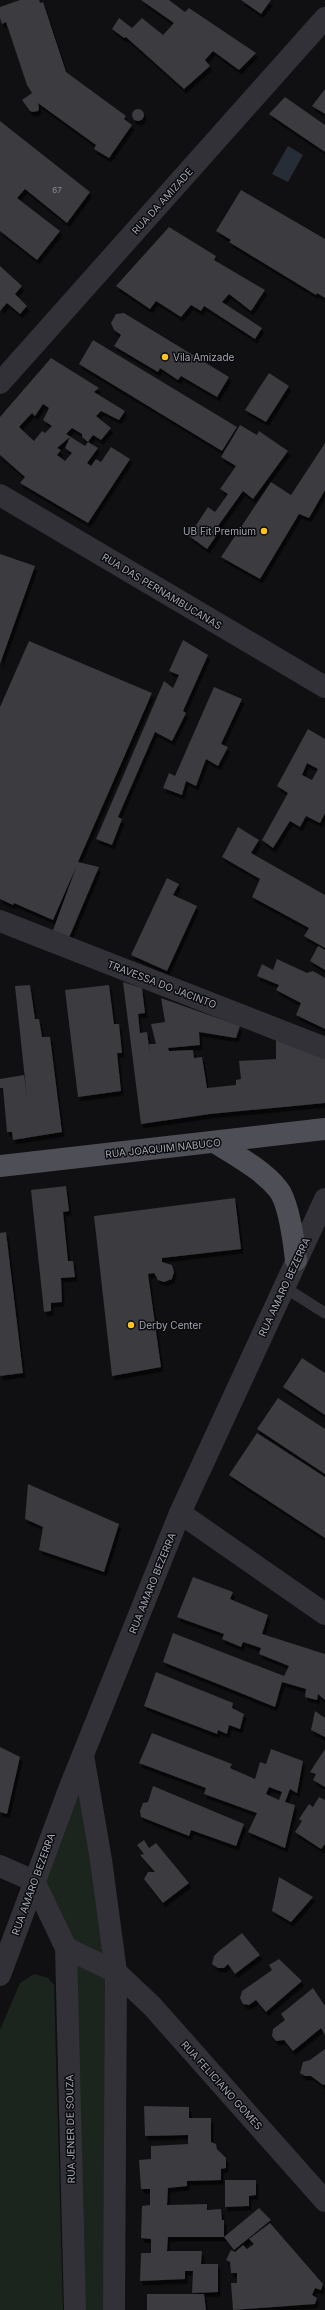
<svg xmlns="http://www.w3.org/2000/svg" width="325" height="2310" viewBox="0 0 325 2310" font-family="Inter,sans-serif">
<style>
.green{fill:#1c241e}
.water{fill:#262d36}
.building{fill:#3a3a3f;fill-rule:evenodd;filter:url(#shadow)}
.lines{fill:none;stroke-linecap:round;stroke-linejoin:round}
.service{stroke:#313137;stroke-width:11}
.minor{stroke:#313137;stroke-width:22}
.tertiary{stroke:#313137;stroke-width:22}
.primary{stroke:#4d4e56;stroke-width:22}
.poi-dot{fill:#fcc41e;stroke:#0b0b0d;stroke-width:1.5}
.labels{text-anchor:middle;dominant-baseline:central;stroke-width:3;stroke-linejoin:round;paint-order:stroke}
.number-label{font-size:8px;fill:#868a96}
.street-label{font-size:10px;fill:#a0a5b3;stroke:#0b0b0d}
.poi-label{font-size:10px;fill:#a0a5b3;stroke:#0b0b0d;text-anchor:start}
</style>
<defs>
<filter id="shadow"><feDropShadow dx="2.5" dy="4.5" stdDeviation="0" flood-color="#0009"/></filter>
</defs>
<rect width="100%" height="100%" fill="#101012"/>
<g class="green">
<path d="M83 1756 104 1857 114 2310H75L68 1945 37 1883Z"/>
<path d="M34 1974 48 1978 54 1985 63 2310H0V2030L20 1983Z"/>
</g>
<path class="water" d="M288 146 303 155 288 182 272 174Z"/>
<g class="building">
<path d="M20 0H39L40 3 43 2 66 72 126 116 124 119 132 125 109 158 94 149 96 145 42 106 38 103 39 108 38 111 33 112 30 111 22 100 32 93 27 85 6 22 2 24 0 18V7Z"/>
<path d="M141 0H169L185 12 189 8 256 53 239 70 213 51 205 60 210 66 184 89 126 37 124 38 112 29 119 18 132 28 142 18 163 35 174 23Z"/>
<path d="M241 0H271L261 14Z"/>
<path d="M325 89V114L312 106Z"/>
<path d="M285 97 325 125V152L269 114Z"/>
<circle cx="138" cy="115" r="6"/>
<path d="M0 121 90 192 67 223 25 189 17 198 60 231 37 260 0 231Z"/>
<path d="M241 190 325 239V298L317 293 316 295 229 242 231 240 216 231Z"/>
<path d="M169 227 216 256 214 260 265 290 251 311 229 294 222 302 262 328 255 339 204 306 201 311 191 305 181 317 156 301 150 309 116 286Z"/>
<path d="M0 266 22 286 15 294 27 306 20 314 7 303 0 311Z"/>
<path d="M124 313 229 377 217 397 181 376 178 380 160 368 158 372 114 346 121 335 114 330 111 323 116 314Z"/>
<path d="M93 340 237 427 222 451 79 364Z"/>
<path d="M51 358 99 388 94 392 125 411 119 420 101 411 96 416 111 428 101 440 93 435 88 442 82 437V434L72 428 66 434 85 446 88 442 98 448 87 463 91 466 96 459 101 462 111 447 130 459 88 523 20 483 25 477 0 455V417ZM43 404 49 408 43 420 52 426 45 433 42 431 34 441 19 427 32 413 35 416ZM70 437 65 448 72 453 65 461 57 455 61 450 57 448Z"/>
<path d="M269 373 289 386 266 422 245 410Z"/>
<path d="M240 425 257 435 259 431 288 451 253 499 243 491 218 526 221 529 207 549 189 536 208 507 215 512 228 494 220 489 236 466 221 457Z"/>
<path d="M325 443V490L309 518 299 514 260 579 221 557 271 482 291 495Z"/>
<path d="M0 554 35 566 0 664Z"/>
<path d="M183 640 208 655 183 711 186 713 172 741 155 732 118 817 122 819 112 845 96 839 164 681 173 688 179 675 169 671Z"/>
<path d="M29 641 152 693 78 862 99 867 68 940 52 933 77 865 53 920 14 903 13 905 0 899V707Z"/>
<path d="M214 687 242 699 221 744 228 747 218 766 206 759 196 786 186 781 182 795 163 788 169 773 175 776Z"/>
<path d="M308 729 325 739V813L320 823 306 816 300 827 290 821 273 848 262 840 288 793 277 786ZM307 763 318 769 312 780 302 775Z"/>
<path d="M238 827 259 840 251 853 325 895V948L304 936 309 928 252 897 260 879 222 857Z"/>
<path d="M167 878 179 884 173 895 197 906 167 971 131 955Z"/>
<path d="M318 946 325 950V970L310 961Z"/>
<path d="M277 959 307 973 313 971 325 978V1029L296 1015 301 1003 276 990 279 985 257 976 262 964 273 970Z"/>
<path d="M123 982 142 988 145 1013 138 1014 140 1033 147 1032 150 1054 149 1044H156L151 1024 165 1022 161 998 240 1026 236 1038 199 1032 200 1045 168 1048 169 1051 193 1050 194 1058 202 1057 207 1088 236 1085V1080L241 1079 239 1061 276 1059V1040L325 1056V1103L210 1114 141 1124Z"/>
<path d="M30 985 35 1019H39L42 1037H50L62 1132 13 1140 12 1132H7L3 1088H0V1079L24 1075 27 1098 15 986Z"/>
<path d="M109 985 114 1024H119L122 1053H117L121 1091 78 1097 65 990Z"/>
<path d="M66 1186 69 1211 63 1212 68 1261H73L75 1277 61 1278 62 1302 51 1303V1311L44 1312 31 1190Z"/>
<path d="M235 1198 241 1249 162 1258V1262L172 1265 174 1272 172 1279 164 1282 158 1280 154 1273 148 1274 161 1367 112 1376 94 1216Z"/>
<path d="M6 1232 23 1373 0 1376V1233Z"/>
<path d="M302 1358 325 1373V1415L283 1387Z"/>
<path d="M278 1398 325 1429V1474L257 1429Z"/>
<path d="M257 1433 325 1477V1538L229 1475Z"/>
<path d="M28 1484 119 1524 104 1572 39 1550 43 1527 25 1519Z"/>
<path d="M193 1577 233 1592 230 1599 268 1615 262 1634 325 1654V1700L318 1694 317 1700 305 1697 306 1689 282 1682 275 1707 163 1662 173 1633 284 1676 289 1666 259 1654 261 1648 243 1642 241 1647 222 1639 224 1634 177 1617Z"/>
<path d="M156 1672 233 1703 232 1708 244 1714 240 1729 229 1725 227 1734 218 1730 217 1734 144 1706Z"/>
<path d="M315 1711 325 1718V1737L311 1730Z"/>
<path d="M152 1733 232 1764 230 1768 255 1779 260 1762 266 1764 271 1749 303 1761 297 1793 290 1789 285 1802 295 1805 285 1848 248 1832 257 1813 204 1794 206 1788 139 1763ZM269 1787 282 1792 279 1800 266 1794Z"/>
<path d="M0 1747 20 1757 7 1814 0 1812Z"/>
<path d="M325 1749V1787L313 1780 316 1774 310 1772Z"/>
<path d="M153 1786 244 1824 236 1846 191 1830 189 1836 141 1817 140 1811 143 1803 148 1802Z"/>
<path d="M319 1797 325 1800V1844L321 1849 295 1832 302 1821 299 1819 309 1804 313 1807Z"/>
<path d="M144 1840 149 1848 156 1843 189 1883 163 1903 144 1879 148 1872H155L140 1855 144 1854 137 1845Z"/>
<path d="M279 1877 313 1897 291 1922 272 1911Z"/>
<path d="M242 1933 260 1955 235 1974 228 1964 224 1968H218L212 1964 214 1956 219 1951Z"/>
<path d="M279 1959 302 1981 266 2012 256 2000 249 2005 243 2004 240 1998 242 1991 272 1970 269 1965Z"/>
<path d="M313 1988 325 2006V2035L321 2028 293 2051 284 2040 276 2041 272 2036 273 2029 285 2020 281 2014Z"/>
<path d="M325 2049V2084L323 2085 311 2076H305L300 2073 303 2062 310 2060Z"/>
<path d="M144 2106 189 2107V2118H211V2142L216 2144 217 2149 226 2158V2168L221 2169V2180L187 2181V2186L168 2188 167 2205 207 2204V2210L221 2209 222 2220H224V2237L259 2208 271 2220 234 2250 224 2237H168L167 2251H202L201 2264H218V2292L192 2293 193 2271H185V2279L140 2281 141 2253H151V2239L141 2238 142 2206 150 2205V2189H141L139 2160 151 2159V2146L188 2144V2135L145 2136Z"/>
<path d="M225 2180H256V2195L249 2196V2206L225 2207Z"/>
<path d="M270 2223 323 2284 321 2290 315 2288 312 2295 317 2298 315 2304 233 2310 231 2283H237V2273H231L230 2262 226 2260 231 2250 235 2252 243 2245 247 2249 254 2244 249 2239Z"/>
<path d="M147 2294H204L206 2310H147Z"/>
</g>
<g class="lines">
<path class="service" d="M284 1287 325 1313"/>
<g class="minor">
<path d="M0 383 325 18"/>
<path d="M0 921 325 1048"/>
<path d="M180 1513 325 1614"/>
<path d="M66 1948 116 1972 152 2006 325 2201"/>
</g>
<g class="tertiary">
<path d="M0 495 325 687"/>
<path d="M83 1755 101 1860 116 1972 114 2310"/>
<path d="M0 1866 34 1881"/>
<path d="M34 1881 66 1948 75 2310"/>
<path d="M0 1975 68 1792 180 1513 325 1199"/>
</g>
<g class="primary">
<path d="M215 1142C236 1156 262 1169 278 1189 289 1202 294 1243 296 1260"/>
<path d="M0 1166 325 1129"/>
</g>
</g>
<g class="poi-dot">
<circle cx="165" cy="357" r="4"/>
<circle cx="264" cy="531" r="4"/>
<circle cx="131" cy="1325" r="4"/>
</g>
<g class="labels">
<g class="number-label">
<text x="57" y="190">67</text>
</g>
<g class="street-label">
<text transform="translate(162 201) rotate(-48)">RUA DA AMIZADE</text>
<text transform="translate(162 591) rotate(31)">RUA DAS PERNAMBUCANAS</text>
<text transform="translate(162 984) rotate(21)">TRAVESSA DO JACINTO</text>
<text transform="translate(163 1148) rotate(-6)">RUA JOAQUIM NABUCO</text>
<text transform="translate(284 1287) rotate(-65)">RUA AMARO BEZERRA</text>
<text transform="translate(152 1583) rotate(-68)">RUA AMARO BEZERRA</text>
<text transform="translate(33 1884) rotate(-70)">RUA AMARO BEZERRA</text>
<text transform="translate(222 2085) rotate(48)">RUA FELICIANO GOMES</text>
<text transform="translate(70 2129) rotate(-91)">RUA JENER DE SOUZA</text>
</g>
<g class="poi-label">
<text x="173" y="357">Vila Amizade</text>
<text x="256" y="531" text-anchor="end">UB Fit Premium</text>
<text x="139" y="1325">Derby Center</text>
</g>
</g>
</svg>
